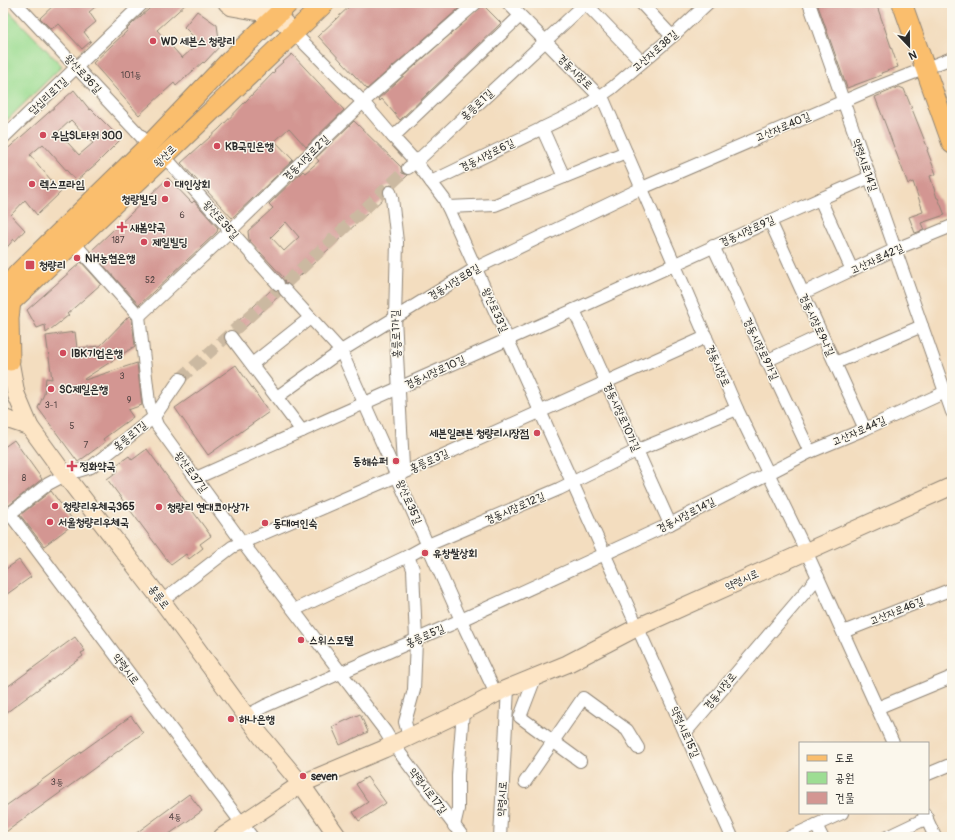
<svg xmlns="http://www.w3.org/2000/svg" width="955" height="840" viewBox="0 0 955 840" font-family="Pangolin,'Poor Story',sans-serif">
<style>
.green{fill:#9ddd93;stroke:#64845f}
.building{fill:#d39692;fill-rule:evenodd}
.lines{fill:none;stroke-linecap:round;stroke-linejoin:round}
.minor-tunnel{stroke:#cbb9a1;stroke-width:12;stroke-dasharray:12 6;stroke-linecap:butt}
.minor-casing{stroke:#8f8475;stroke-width:14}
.secondary-casing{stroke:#8f8475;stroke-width:19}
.primary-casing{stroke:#8f8475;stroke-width:21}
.minor{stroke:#fff;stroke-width:12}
.secondary{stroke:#fde5c5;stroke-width:17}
.primary{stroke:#fabe6d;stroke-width:19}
.poi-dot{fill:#d1495b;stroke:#fbf7ec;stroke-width:1.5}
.labels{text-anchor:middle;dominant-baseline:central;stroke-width:3;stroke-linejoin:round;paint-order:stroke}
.number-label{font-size:9px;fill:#554645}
.poi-label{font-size:11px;font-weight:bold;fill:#2b2b2b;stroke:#fbf7ec;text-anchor:start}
.street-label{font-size:11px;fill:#2b2b2b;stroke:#fbf7ec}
</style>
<rect width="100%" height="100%" fill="#fbf7ec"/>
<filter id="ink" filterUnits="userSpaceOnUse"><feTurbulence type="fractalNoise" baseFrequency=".025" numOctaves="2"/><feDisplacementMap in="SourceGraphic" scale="8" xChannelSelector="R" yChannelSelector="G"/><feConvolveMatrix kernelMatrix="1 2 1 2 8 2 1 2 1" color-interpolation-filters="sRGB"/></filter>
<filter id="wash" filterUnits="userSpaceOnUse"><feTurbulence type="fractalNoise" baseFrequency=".012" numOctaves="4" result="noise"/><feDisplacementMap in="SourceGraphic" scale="16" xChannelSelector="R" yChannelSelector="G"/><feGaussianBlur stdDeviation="0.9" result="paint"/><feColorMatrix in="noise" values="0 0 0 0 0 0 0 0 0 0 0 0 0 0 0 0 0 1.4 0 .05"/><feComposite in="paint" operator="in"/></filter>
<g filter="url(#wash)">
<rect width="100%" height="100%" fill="#f3ddbf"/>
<path class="green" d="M3 5 62 66 3 124Z"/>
<g id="blocks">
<g class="building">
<path d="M56 3H100L89 12 96 22 84 32 91 41 82 49 59 24 51 29 40 18Z"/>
<path d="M156 3H187L157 30 182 58 192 49 197 40 184 27 197 11 217 25 220 46 204 63 203 62 176 86 174 83 139 115 93 63 128 30 127 29 134 22Z"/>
<path d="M353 3H465L367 89 318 36Z"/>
<path d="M817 3H876L898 67 881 73 882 75 847 88Z"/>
<path d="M483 5 501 23 400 120 382 99 380 101 378 99Z"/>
<path d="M292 54 344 110 306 147 289 128 275 141 293 160 232 218 181 163 219 129 275 71 274 70Z"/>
<path d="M899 87 904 89 928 149 927 150 936 174 930 176 937 198H938L945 215 921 223 924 230 915 233 909 217 923 212 922 208 913 182 908 184 875 97Z"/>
<path d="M74 90 90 110 91 109 121 139 97 163 76 181 43 144 30 155 61 192 37 215 25 200 11 215 25 230 15 241 14 239 3 252V153ZM71 120 93 143 79 155 58 132Z"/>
<path d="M354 121 401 167 402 173 408 175 395 187 391 185 385 187 383 191 384 198 290 285 285 283 284 278 249 240 248 231 273 208 269 204 303 171 305 173 319 161 316 158ZM286 222 299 237 284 251 271 237Z"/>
<path d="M168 178 192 203 194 201 218 228 217 232 139 305 91 251Z"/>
<path d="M81 262 101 284 67 314 69 315 46 333 45 325 37 328 27 310Z"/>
<path d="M272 289 278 291 280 295 239 333 233 326Z"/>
<path d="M129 316 132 319 135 346 84 379 85 380 137 363 142 405 128 410 133 417 103 439 105 442 78 462 38 408 44 394 46 378 52 379 46 336 75 332 77 348 100 346Z"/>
<path d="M236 365 269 412 208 455 175 408Z"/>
<path d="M14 440 42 479 3 510V448Z"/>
<path d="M147 449 211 536 200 544 203 548 189 559 186 554 171 565 107 479 118 471 115 466 129 456 132 460Z"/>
<path d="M51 491 75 523 44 546 20 515Z"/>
<path d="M19 560 31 577 3 597V571Z"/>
<path d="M75 637 85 651 81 653 83 656 3 715V690Z"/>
<path d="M360 714 368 732 340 745 332 727Z"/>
<path d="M131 716 143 733 3 834V808Z"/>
<path d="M367 777 386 803 359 821 353 812 368 802 356 784Z"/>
<path d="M189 794 202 811 165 837H131Z"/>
</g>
</g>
</g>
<g filter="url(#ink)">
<use href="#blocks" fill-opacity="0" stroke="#8f8475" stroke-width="1"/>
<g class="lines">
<path class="minor-tunnel" d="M180 379 282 287 408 168"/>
<defs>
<g id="minor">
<path d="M16 3 149 145"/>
<path d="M508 3 604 101 737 409 806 551 893 743"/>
<path d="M641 3 668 32 674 35"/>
<path d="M809 3 952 412"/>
<path d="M586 4 642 62"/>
<path d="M293 32 363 102 393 137 416 162 444 199 448 207 732 837"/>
<path d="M542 128 564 177"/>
<path d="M393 137 520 16"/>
<path d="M3 138 143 3"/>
<path d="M165 157 278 284"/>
<path d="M408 168 416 162 586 3"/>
<path d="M431 182 580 110 612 88 674 35 708 3"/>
<path d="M390 192 392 198 397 242 395 318 403 466 397 476"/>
<path d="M820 199 852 270"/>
<path d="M448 207 495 205 626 152"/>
<path d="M770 221 865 429"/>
<path d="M74 243 139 316 149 403 157 425 242 542 385 731 393 744 463 837"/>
<path d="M713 246 810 452"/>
<path d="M285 290 341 351 461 620 496 694"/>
<path d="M803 293 896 249 952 226"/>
<path d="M574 310 670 524"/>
<path d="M139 316 231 230 363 102 476 3"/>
<path d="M231 337 302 431"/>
<path d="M766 361 822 335"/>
<path d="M835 363 922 326"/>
<path d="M252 364 310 318"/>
<path d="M277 397 341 351 476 268 642 188 872 89 952 58"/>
<path d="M196 478 574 310 770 221 870 177"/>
<path d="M10 514 252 837"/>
<path d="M3 519 48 484 65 475 91 467 154 417 180 379"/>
<path d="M408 556 413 569 416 640 414 690 405 722 409 737"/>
<path d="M162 601 232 547 397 476 706 337"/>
<path d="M294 610 408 556 428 545 559 489 638 450 737 409"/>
<path d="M843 632 952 589"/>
<path d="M535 678 520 717 580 761"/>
<path d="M877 708 952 677"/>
<path d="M246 716 265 706 461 620 670 524 810 452 865 429 952 389"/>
<path d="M685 733 818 577"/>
<path d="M928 774 952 764"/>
<path d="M525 782 583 698 627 730 638 748"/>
<path d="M924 813 935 837"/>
<path d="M816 825 822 837"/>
<path d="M454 826 458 809V775L463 711"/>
<path d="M500 837 508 688"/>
<path d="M790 837 842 813"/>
<path d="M887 837 927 818"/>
</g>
<g id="secondary">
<path d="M227 3 232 7 277 15 293 32"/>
<path d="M5 349 10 361 16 394 30 427 65 475 162 601 261 736 301 784 338 837"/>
<path d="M3 418 30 427"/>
<path d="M222 837 301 784 384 749 468 709 501 691 567 664 638 627 952 486"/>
</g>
<g id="primary">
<path d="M902 3 952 144"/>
<path d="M3 292 18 273 149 145 229 61 289 3"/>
<path d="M3 305 11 302 29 285 325 3"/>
<path d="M10 361 9 318 11 302"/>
</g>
</defs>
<use href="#minor" class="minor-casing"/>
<use href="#secondary" class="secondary-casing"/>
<use href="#primary" class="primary-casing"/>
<use href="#minor" class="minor"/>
<use href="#secondary" class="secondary"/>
<use href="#primary" class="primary"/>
</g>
</g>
<g class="poi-dot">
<circle cx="153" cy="41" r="4"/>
<circle cx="43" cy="135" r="4"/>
<circle cx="217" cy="146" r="4"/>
<circle cx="32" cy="184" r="4"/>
<circle cx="167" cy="184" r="4"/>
<circle cx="165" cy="199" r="4"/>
<path d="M120 221h4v4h4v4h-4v4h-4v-4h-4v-4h4z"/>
<circle cx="144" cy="242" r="4"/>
<circle cx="77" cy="258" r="4"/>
<rect x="25" y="260" width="10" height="10" rx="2"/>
<circle cx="63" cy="353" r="4"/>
<circle cx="51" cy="389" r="4"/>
<circle cx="537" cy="433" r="4"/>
<circle cx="396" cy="461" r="4"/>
<path d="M70 460h4v4h4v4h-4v4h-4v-4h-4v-4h4z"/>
<circle cx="55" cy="506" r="4"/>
<circle cx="159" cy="507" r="4"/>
<circle cx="50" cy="522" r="4"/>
<circle cx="265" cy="523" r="4"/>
<circle cx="425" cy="553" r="4"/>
<circle cx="301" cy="640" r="4"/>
<circle cx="231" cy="719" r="4"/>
<circle cx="303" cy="776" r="4"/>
</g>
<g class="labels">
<g class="number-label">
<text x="131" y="75">101동</text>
<text x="182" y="215">6</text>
<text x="118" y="240">187</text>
<text x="150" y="280">52</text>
<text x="122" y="376">3</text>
<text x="129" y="400">9</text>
<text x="51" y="405">3-1</text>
<text x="72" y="426">5</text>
<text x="86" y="445">7</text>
<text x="24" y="478">8</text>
<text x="57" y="782">3동</text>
<text x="175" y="817">4동</text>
</g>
<g class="poi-label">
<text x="161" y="41">WD 세븐스 청량리</text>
<text x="51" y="135">우남SL타워 300</text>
<text x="225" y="146">KB국민은행</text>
<text x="40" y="184">렉스프라임</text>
<text x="175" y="184">대인상회</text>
<text x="157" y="199" text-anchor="end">청량빌딩</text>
<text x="130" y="227">새봄약국</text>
<text x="152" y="242">제일빌딩</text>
<text x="85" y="258">NH농협은행</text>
<text x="39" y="265">청량리</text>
<text x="71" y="353">IBK기업은행</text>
<text x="59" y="389">SC제일은행</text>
<text x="529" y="433" text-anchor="end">세븐일레븐 청량리시장점</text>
<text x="388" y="461" text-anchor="end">동해슈퍼</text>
<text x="80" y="466">정화약국</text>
<text x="63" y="506">청량리우체국365</text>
<text x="167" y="507">청량리 현대코아상가</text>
<text x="58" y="522">서울청량리우체국</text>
<text x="273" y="523">동대여인숙</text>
<text x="433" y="553">유창쌀상회</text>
<text x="309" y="640">스위스모텔</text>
<text x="239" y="719">하나은행</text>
<text x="311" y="776">seven</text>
</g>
<g class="street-label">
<text transform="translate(655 51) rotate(-41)">고산자로38길</text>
<text transform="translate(575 72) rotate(45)">경동시장로</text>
<text transform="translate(83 74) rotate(47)">왕산로36길</text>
<text transform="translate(48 96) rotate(-43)">답십리로1길</text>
<text transform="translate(477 105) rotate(-43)">홍릉로1길</text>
<text transform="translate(783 127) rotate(-23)">고산자로40길</text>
<text transform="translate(487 155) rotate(-26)">경동시장로6길</text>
<text transform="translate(165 156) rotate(-44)">왕산로</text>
<text transform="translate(306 158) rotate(-44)">경동시장로2길</text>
<text transform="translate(865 165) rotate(71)">약령시로14길</text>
<text transform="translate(221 220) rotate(48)">왕산로35길</text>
<text transform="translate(747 231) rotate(-24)">경동시장로9길</text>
<text transform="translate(877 259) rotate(-25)">고산자로42길</text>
<text transform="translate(454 282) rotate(-31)">경동시장로8길</text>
<text transform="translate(495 310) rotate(66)">왕산로33길</text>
<text transform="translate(817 325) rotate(65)">경동시장로9나길</text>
<text transform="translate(396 334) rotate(-92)">홍릉로1가길</text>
<text transform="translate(761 349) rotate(65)">경동시장로9가길</text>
<text transform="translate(718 366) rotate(67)">경동시장로</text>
<text transform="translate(435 372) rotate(-24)">경동시장로10길</text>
<text transform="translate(622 417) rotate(66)">경동시장로10가길</text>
<text transform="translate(859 431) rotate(-24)">고산자로44길</text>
<text transform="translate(130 436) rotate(-39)">홍릉로1길</text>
<text transform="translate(429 461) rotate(-24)">홍릉로3길</text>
<text transform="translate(191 472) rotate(54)">왕산로37길</text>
<text transform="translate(409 502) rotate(66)">왕산로35길</text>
<text transform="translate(515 508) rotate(-23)">경동시장로12길</text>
<text transform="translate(686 515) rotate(-27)">경동시장로14길</text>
<text transform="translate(742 580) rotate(-24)">약령시로</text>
<text transform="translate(159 597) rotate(53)">홍릉로</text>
<text transform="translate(897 611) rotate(-22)">고산자로46길</text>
<text transform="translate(425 636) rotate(-24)">홍릉로5길</text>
<text transform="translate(126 669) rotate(53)">약령시로</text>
<text transform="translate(720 691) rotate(-50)">경동시장로</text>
<text transform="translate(685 732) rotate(66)">약령시로15길</text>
<text transform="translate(428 791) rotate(53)">약령시로17길</text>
<text transform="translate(502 799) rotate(-87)">약령시로</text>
</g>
</g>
<rect width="955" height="840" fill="none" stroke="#fbf7ec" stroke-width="16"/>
<rect x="799" y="742" width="130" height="72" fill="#fbf7ec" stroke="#a8a59f"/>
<rect x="807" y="755" width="20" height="6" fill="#fabe6d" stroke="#a8a59f"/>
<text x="835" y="762" font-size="12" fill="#2b2b2b">도로</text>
<rect x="807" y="772" width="20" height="12" fill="#9ddd93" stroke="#a8a59f"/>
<text x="835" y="782" font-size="12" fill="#2b2b2b">공원</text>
<rect x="807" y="792" width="20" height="12" fill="#d39692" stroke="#a8a59f"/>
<text x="835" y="802" font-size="12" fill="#2b2b2b">건물</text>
<g transform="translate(909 46) rotate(158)" stroke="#fbf7ec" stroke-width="3" paint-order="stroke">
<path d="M0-3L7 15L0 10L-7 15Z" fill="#2b2b2b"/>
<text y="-6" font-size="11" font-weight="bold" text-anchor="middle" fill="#2b2b2b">N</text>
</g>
</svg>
